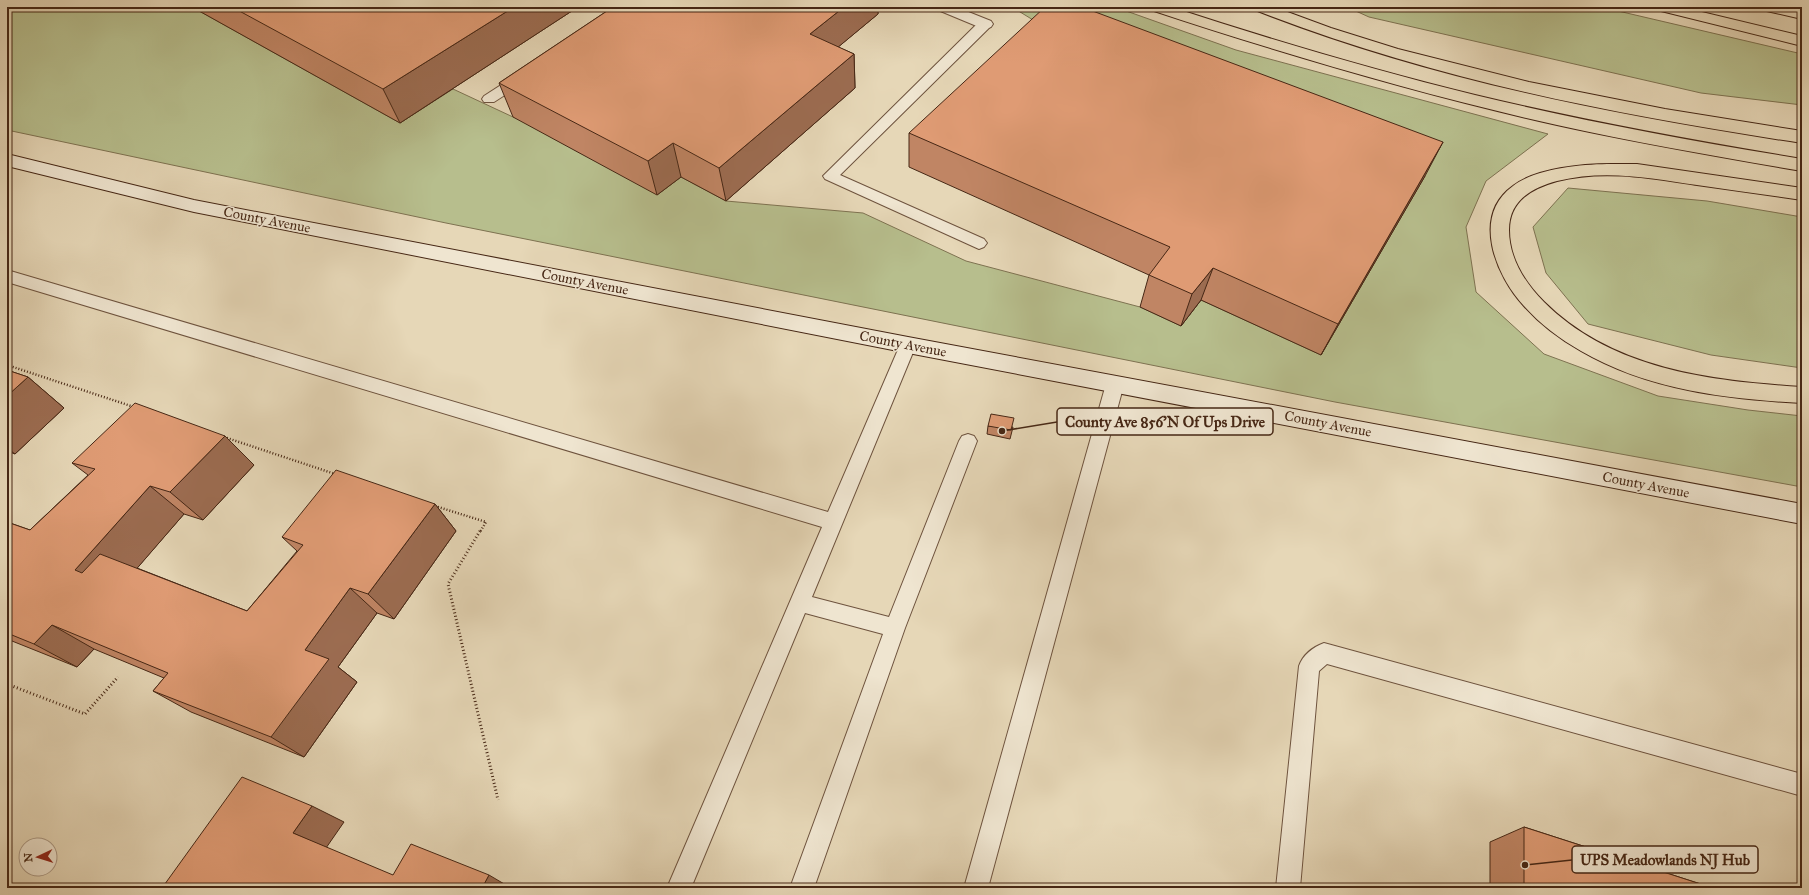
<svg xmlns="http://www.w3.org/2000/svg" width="1809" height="895" viewBox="0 0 1809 895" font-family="'IM FELL Great Primer',serif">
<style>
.green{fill:#b7be8d;stroke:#7e7251}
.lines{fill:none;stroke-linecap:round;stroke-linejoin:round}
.service-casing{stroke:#6e533e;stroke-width:2}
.minor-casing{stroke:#6e533e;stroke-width:2}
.secondary-casing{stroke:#462715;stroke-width:2}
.motorway-casing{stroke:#462715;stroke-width:2}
.path-far1{stroke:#462715;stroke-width:2.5;stroke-dasharray:1 2;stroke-linecap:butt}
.path{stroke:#462715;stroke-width:3;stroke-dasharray:1 2.5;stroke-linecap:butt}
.service{fill:#efe5d0;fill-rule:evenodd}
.minor{fill:#efe5d0;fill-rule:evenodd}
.secondary{fill:#efe5d0;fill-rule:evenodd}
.motorway{fill:#e6d7b7;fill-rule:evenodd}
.wall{fill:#c08564;stroke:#462715}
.shaded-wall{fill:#9c6c51;stroke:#462715}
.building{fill:#df9b74;stroke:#462715}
.labels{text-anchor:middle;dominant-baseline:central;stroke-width:3;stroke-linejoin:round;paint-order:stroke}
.street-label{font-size:14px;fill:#462715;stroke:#efe5d0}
.leader{fill:none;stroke:#462715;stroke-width:1.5}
.callout-dot{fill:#462715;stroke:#efe5d0;stroke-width:1.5}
.callout{fill:#efe5d0;stroke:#462715;stroke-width:1.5}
.callout-label{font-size:15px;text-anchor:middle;font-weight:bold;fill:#462715}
</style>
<rect width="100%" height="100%" fill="#e6d7b7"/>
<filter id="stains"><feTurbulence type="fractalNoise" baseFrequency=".005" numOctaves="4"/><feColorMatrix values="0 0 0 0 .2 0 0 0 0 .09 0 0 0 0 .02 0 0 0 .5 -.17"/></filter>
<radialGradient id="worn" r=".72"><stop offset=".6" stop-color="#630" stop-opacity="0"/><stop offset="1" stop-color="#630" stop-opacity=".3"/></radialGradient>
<g class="green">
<path d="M7 7H192L400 123 453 89 513 117 681 177 726 201 863 213 966 261 1140 307 1181 326 1201 300 1321 355 1051 31 1012 7H1115L1236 50 1548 134 1486 181 1466 227 1476 292 1544 354 1658 396 1748 410 1802 416V487L1335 402 446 223 7 130Z"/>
<path d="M1347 7H1601L1802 54V105L1701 93 1369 17Z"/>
<path d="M1568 188 1707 201 1802 217V368L1711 355 1588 324 1546 273 1533 227Z"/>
</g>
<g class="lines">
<defs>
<g id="service">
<path d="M985 20 990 21 991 24 990 27 840 175 984 239 987 243 984 247 979 249 825 179 823 176 980 21Z"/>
<path d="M523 73 528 74 530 77 528 80 494 102H484L482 99 484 96 518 74Z"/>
<path d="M7 270 828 512 900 345 902 340 908 339 914 340 916 345 812 597 889 617 959 441 962 436 968 434 974 436 977 441 905 628 814 888H790L883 634 805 613 691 888H667L822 527 7 282Z"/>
<path d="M1115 377 1121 379 1124 384 988 888H964L1106 384 1109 379Z"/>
<path d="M1324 643 1802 774V796L1327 664 1319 671 1300 888H1276L1299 666C1303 655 1313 647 1324 643Z"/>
</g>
<path id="minor" d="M935 7H956L991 21 993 24 991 27 985 29 979 27 938 10Z"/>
<path id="secondary" d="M7 154 194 200 908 337 1802 504V524L908 353 194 212 7 166Z"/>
<g id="motorway">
<path d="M1148 7H1171C1272 40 1373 70 1475 95 1583 121 1692 141 1802 159V171C1720 157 1638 143 1557 125 1419 94 1284 54 1151 10Z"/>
<path d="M1252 7H1274L1331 28 1398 49 1529 82 1665 109 1802 131V143C1617 115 1430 79 1255 10Z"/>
<path d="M1654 7H1681L1802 36V46L1657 10Z"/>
<path d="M1759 7H1790L1802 9V19L1762 10Z"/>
<path d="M1612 164H1637L1802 188V200C1767 195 1732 190 1697 185 1651 178 1604 169 1557 181 1532 188 1509 200 1509 230 1509 258 1525 283 1544 302 1612 370 1711 381 1802 387V403C1726 399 1648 390 1581 351 1560 339 1540 324 1524 306 1496 276 1471 216 1513 186 1536 168 1583 164 1612 164Z"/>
</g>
</defs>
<use href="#service" class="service-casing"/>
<use href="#minor" class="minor-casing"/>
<use href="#secondary" class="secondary-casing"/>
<use href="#motorway" class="motorway-casing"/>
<g class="path-far1">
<path d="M7 365 134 407"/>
<path d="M224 437 335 474"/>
<path d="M435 506 486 522 480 532"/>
</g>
<g class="path">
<path d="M480 531 448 584 498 800"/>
<path d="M7 684 85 714 118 677"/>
</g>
<use href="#service" class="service"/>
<use href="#minor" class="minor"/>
<use href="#secondary" class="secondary"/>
<use href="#motorway" class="motorway"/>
</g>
<g class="wall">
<path d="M192 7H578L400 123Z"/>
<path d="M613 7H878V14L838 47 854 54 855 88 726 201 681 177 657 195 513 117 499 83Z"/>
<path d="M909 133 1425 176 1321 355 1201 300 1181 326 1140 307 1149 275 909 167Z"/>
<path d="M7 370 28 377 64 408 15 454 7 451Z"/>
<path d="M988 426 1013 427 1010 439 987 434Z"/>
<path d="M225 436 254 465 203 520 184 514 137 568 247 611 297 551 282 537 435 504 456 531 394 619 377 613 338 667 357 682 304 757 191 712 153 691 164 678 94 649 77 667 7 639V522L30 530 88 475 72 463Z"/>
<path d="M1524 827 1713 888H1490V842Z"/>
</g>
<g class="shaded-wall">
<path d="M514 7H578L400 123 383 89Z"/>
<path d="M844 7H878V14L813 68 810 34Z"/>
<path d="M854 54 855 88 726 201 719 168Z"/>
<path d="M1443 142 1425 176 1321 355 1338 324Z"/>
<path d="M673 143 681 177 657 195 648 161Z"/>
<path d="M1213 268 1201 300 1181 326 1192 294Z"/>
<path d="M28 377 64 408 15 454 7 448V396Z"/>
<path d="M225 436 254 465 203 520 170 492Z"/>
<path d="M150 486 184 514 114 595 75 570Z"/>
<path d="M435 504 456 531 394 619 368 594Z"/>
<path d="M350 588 377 613 338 667 357 682 304 757 271 737 305 650Z"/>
<path d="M52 625 94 649 77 667 34 644Z"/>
<path d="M312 806 344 822 326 848 293 833Z"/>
<path d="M489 875 511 888H482Z"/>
</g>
<g class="building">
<path d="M232 7H514L383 89Z"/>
<path d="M613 7H844L810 34 854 54 719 168 673 143 648 161 499 83Z"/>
<path d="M1045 7H1082L1443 142 1338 324 1213 268 1192 294 1149 275 1170 247 909 133Z"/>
<path d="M7 370 28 377 7 396Z"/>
<path d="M135 403 225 436 170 492 150 486 75 570 82 573 100 554 247 611 303 545 282 537 336 470 435 504 368 594 350 588 305 650 329 659 271 737 153 691 168 673 52 625 34 644 7 633V522L30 530 95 469 72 463Z"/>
<path d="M991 414 1014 418 1011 430 988 426Z"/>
<path d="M242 777 312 806 293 833 393 875 411 844 489 875 482 888H162Z"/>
<path d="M1524 827 1713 888H1524Z"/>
</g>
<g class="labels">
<g class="street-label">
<text transform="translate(267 220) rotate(11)">County Avenue</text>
<text transform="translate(585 282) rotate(11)">County Avenue</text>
<text transform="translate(903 344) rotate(11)">County Avenue</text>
<text transform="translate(1328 424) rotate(11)">County Avenue</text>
<text transform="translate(1646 485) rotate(11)">County Avenue</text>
</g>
</g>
<path class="leader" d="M1002 431L1057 422M1525 865L1572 860"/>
<g class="callout-dot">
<circle cx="1002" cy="431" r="4"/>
<circle cx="1525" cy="865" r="4"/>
</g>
<g class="callout">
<rect x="1057" y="408" width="216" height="27" rx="4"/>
<rect x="1572" y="846" width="186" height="27" rx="4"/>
</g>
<g class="callout-label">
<text x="1165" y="427">County Ave 856'N Of Ups Drive</text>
<text x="1665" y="865">UPS Meadowlands NJ Hub</text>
</g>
<rect width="1809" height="895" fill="none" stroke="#e6d7b7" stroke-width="24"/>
<rect x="8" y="8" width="1793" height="879" fill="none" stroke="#462715" stroke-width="2"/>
<rect x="12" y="12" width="1785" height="871" fill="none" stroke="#462715"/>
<g transform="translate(38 857) rotate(266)"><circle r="19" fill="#efe5d0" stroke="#ab9985"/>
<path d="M0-3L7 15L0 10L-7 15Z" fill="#8f2418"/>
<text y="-6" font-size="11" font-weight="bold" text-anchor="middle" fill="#462715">N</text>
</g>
<rect width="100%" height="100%" filter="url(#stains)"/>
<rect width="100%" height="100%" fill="url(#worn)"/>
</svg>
